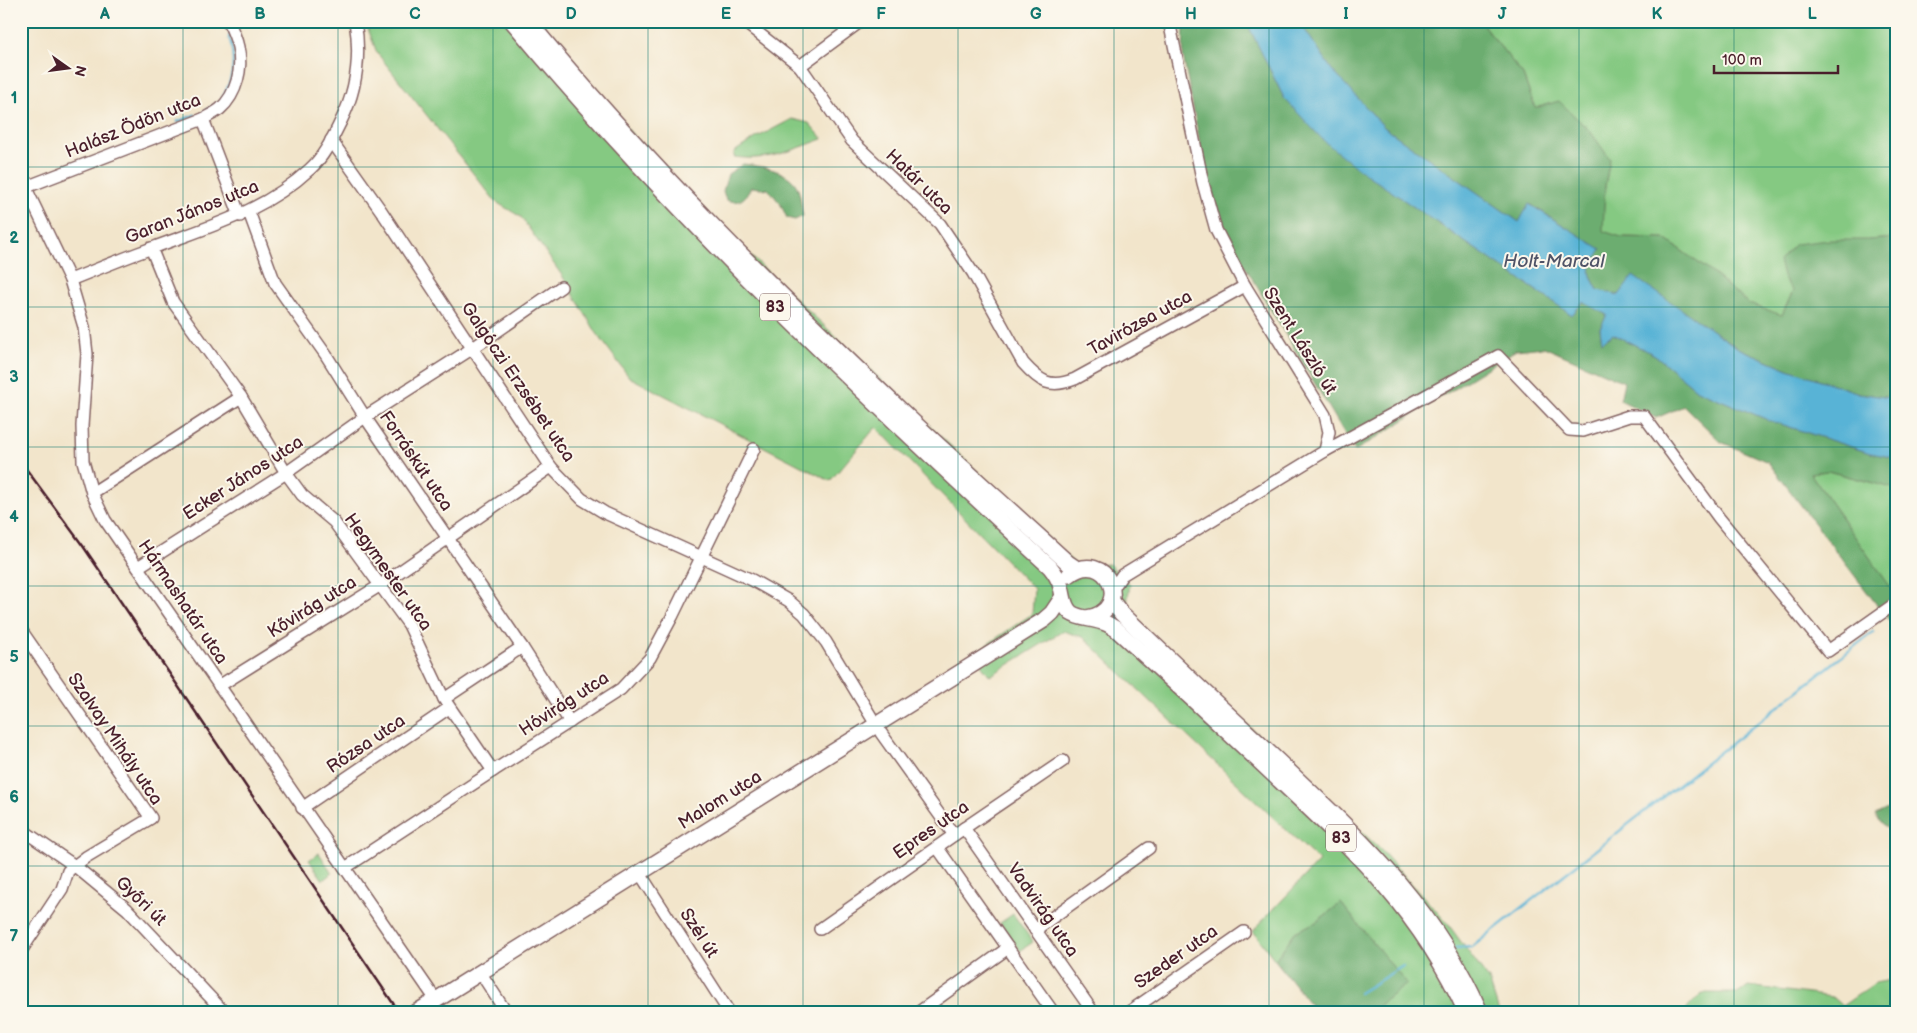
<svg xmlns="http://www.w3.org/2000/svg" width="1917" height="1033" viewBox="0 0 1917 1033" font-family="'Balsamiq Sans',sans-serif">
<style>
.green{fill:#85c982;stroke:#687456}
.forest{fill:#6cad70;stroke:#5b664e}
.water{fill:#59b3d6;stroke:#526980}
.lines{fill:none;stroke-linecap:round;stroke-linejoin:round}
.stream{stroke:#59b3d6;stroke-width:2.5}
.minor-casing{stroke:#856463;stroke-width:14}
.major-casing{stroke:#856463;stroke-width:18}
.minor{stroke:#fff;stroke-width:11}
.major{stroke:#fff;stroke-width:15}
.rail{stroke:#4a1f2b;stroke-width:2.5}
.grid{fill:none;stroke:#0f766e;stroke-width:1;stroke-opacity:0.55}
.labels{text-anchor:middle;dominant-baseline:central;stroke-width:4;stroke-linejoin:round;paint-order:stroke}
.shield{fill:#fbf7ec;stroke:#7f6065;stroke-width:1}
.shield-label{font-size:16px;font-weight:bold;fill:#4a1f2b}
.street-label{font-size:18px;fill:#4a1f2b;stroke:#fbf7ec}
.water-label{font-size:19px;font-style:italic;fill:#4f5367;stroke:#fbf7ec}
.neatline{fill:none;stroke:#0f766e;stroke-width:2}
.grid-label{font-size:16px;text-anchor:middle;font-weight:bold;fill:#0f766e}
</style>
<rect width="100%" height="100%" fill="#fbf7ec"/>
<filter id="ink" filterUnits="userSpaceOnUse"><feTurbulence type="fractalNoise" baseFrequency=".02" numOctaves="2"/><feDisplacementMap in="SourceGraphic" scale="10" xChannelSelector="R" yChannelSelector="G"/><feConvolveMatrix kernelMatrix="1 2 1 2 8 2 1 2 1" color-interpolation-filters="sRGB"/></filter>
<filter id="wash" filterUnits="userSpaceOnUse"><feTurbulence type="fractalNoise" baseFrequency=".0096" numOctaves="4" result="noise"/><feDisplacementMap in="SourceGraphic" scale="20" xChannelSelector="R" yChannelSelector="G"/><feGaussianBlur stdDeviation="1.12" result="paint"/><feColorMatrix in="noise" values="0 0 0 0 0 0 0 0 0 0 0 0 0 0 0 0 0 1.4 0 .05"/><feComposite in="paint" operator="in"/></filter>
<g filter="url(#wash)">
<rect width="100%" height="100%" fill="#f2e5cb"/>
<g class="green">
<path d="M365 21H541L589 84 673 182 1078 567 1109 564 1130 584 1125 617 1270 745 1380 849 1448 924 1489 980 1499 1012H1377L1374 1009 1406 984 1341 903 1316 922 1295 932 1275 960 1253 931 1319 861 1083 637 1063 631 990 676 973 654 1032 614 1034 589 876 427 830 481 629 377 596 332 563 277 521 217 496 202 377 53Z"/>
<path d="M1480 21H1896V238L1869 240 1784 279 1793 291 1782 316 1749 304 1711 272 1664 238 1621 237 1602 231 1605 186 1610 159 1535 109 1523 75Z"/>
<path d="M792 119 809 123 823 139C792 150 768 162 734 157V152L754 139Z"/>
<path d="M1828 471 1896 489V595L1810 473Z"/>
<path d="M319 853 332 873 323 880 309 860Z"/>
<path d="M1013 914 1033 942 1020 951 1000 923Z"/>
<path d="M1896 979V1012H1684L1702 993H1739L1748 986 1832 997 1842 1006 1875 983Z"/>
</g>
<g class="forest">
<path d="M1184 21H1246L1284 98 1357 168 1572 315 1583 302 1607 315 1600 328 1602 342 1613 334 1655 355 1697 390 1768 420 1870 453 1896 458V489L1828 471 1810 473 1896 595V630L1768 462 1721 442 1684 406 1656 418 1620 400 1624 382 1544 347 1516 350 1355 451 1225 233 1207 180 1183 56Z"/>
<path d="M1299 21H1480L1523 75 1535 108 1559 101 1590 131 1610 159 1605 186 1603 231 1621 237 1664 238 1711 272 1749 304 1782 315 1793 291 1784 279 1779 261 1795 244 1829 240H1869L1896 238V399L1859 393 1788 369 1738 348 1633 277 1619 295 1598 290C1585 267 1590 270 1600 249L1530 204 1519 222 1385 128 1332 70Z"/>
<path d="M743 164C760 166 791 170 798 189 801 197 801 208 803 216L795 220 787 218 780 203 768 189 751 187C745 200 739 204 726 200L723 191 728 174Z"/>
<path d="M1896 805V839L1875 815Z"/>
<path d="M1341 903 1407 984 1370 1012H1316L1275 960 1295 932 1316 922Z"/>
</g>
<path class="water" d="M1246 21H1299L1332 70 1385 128 1519 222 1529 204 1601 249C1589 269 1586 269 1598 290L1619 295 1633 276 1738 348 1788 369 1859 393 1896 399V458L1870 453 1768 420 1697 390 1655 355 1613 334 1602 342 1600 328 1607 315 1583 302 1572 315 1357 168 1324 141 1284 98Z"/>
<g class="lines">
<g class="stream">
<path d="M222 99C234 78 236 59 229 36"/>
<path d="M204 112 218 103"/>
<path d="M177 122 195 115"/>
<path d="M1455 948 1472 947 1873 632"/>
<path d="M1359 993 1403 966"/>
</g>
</g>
</g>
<g filter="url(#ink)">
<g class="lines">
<defs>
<g id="minor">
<path d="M743 21 800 66 852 141 940 224 973 273 1023 363C1040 382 1050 389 1075 379L1245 286"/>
<path d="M1169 21 1203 183 1216 230 1245 286 1325 415 1329 432 1325 451"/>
<path d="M800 66 861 21"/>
<path d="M203 119 240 216"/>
<path d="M331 140 382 212 551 467 582 499 605 513 752 580 789 601 804 614 826 642 881 733 954 835"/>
<path d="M21 178 70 280 84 327 87 354 82 426 83 461 92 493 105 520 436 1000"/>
<path d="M21 189 203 119C208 116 215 113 220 109 237 94 243 68 238 47 236 38 232 29 228 21"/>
<path d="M249 212 275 283 326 355 365 417 522 647 570 722"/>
<path d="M151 248 173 302 241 397 286 473 302 495 334 522 409 625 444 699 493 771"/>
<path d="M70 280C98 269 126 257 155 247 211 226 265 211 310 169 324 157 333 137 341 121 357 89 361 56 355 21"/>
<path d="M92 493 241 397"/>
<path d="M138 567 286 473 365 417 473 348 561 287"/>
<path d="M1112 590 1122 575 1325 451 1498 356 1569 430 1583 431 1629 416H1644L1719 518 1828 651 1896 603"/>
<path d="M21 630 151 818 86 857 68 871 62 889 21 951"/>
<path d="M219 686 379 586 551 467"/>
<path d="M444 699 522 647"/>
<path d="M302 808 449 708"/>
<path d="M964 828 1093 1012"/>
<path d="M21 829 75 866 127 909 224 1012"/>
<path d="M937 847 1053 1012"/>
<path d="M345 868 493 771 621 689 650 658 672 617 754 449"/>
<path d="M639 872 729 1012"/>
<path d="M820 929 954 835 1063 761"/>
<path d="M1035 930 1149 848"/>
<path d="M480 972 506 1012"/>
<path d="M919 1012 1008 948"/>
<path d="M1129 1012 1244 932"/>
</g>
<g id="major">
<path d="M512 21C676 218 862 393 1050 567 1055 573 1059 579 1061 587 1064 597 1063 606 1071 613 1080 619 1092 618 1102 622 1107 623 1111 626 1116 629 1170 678 1224 728 1277 778 1355 851 1421 912 1466 1012"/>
<path d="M528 21C645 163 776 292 909 418 961 467 1015 514 1068 563L1077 569"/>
<path d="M1069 575C1106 546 1135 610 1087 618"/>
<path d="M1111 600 1121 613C1173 663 1225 712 1278 761 1360 839 1434 905 1480 1012"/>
<path d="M417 1012 1044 620 1052 613 1062 598"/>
</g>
</defs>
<use href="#minor" class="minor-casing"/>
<use href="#major" class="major-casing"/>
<use href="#minor" class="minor"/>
<use href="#major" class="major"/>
<path class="rail" d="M21 462 83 546 399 1012"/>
</g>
</g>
<path class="grid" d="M183 21V1012M338 21V1012M493 21V1012M648 21V1012M803 21V1012M958 21V1012M1114 21V1012M1269 21V1012M1424 21V1012M1579 21V1012M1734 21V1012M21 167H1896M21 307H1896M21 447H1896M21 586H1896M21 726H1896M21 866H1896"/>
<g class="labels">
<g class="shield">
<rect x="760" y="293.5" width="30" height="27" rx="4"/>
<rect x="1326" y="824.5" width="30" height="27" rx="4"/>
</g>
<g class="shield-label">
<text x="775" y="307">83</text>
<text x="1341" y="838">83</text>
</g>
<g class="street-label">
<text transform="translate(133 126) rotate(-22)">Halász Ödön utca</text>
<text transform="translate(919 182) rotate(44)">Határ utca</text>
<text transform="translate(192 212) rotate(-22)">Garan János utca</text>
<text transform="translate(1140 323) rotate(-29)">Tavirózsa utca</text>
<text transform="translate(1300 341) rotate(58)">Szent László út</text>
<text transform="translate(518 382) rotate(56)">Galgóczi Erzsébet utca</text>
<text transform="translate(416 461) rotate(56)">Forráskút utca</text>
<text transform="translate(243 478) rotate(-33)">Ecker János utca</text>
<text transform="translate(388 572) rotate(55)">Hegymester utca</text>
<text transform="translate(183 602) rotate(56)">Hármashatár utca</text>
<text transform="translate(312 607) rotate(-32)">Kővirág utca</text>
<text transform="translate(564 704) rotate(-33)">Hóvirág utca</text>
<text transform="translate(115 739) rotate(56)">Szalvay Mihály utca</text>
<text transform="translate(366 744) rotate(-34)">Rózsa utca</text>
<text transform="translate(720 800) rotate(-32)">Malom utca</text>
<text transform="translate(931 830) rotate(-35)">Epres utca</text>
<text transform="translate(141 901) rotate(44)">Győri út</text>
<text transform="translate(1043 910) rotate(55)">Vadvirág utca</text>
<text transform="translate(699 933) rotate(57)">Szél út</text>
<text transform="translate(1176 957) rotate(-35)">Szeder utca</text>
</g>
<g class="water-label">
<text x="1554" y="261">Holt-Marcal</text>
</g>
</g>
<rect width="1917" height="1033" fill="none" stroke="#fbf7ec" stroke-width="55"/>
<g transform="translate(68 68) rotate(104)" stroke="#fbf7ec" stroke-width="4" paint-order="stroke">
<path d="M0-4L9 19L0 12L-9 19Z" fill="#4a1f2b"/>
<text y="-8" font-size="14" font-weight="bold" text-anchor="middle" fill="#4a1f2b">N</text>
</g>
<path d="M1714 65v8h124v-8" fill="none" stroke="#4a1f2b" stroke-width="2.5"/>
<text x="1722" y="65" font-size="15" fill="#4a1f2b" stroke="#fbf7ec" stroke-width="4" paint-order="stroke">100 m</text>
<rect x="28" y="28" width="1862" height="978" class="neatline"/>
<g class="grid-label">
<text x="105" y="19">A</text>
<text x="260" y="19">B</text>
<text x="415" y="19">C</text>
<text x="571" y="19">D</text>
<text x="726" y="19">E</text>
<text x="881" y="19">F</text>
<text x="1036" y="19">G</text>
<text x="1191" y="19">H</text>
<text x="1346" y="19">I</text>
<text x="1502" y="19">J</text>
<text x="1657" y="19">K</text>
<text x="1812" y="19">L</text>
<text x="14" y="103">1</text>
<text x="14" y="243">2</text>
<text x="14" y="382">3</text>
<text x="14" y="522">4</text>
<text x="14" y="662">5</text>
<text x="14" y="802">6</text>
<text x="14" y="941">7</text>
</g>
</svg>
